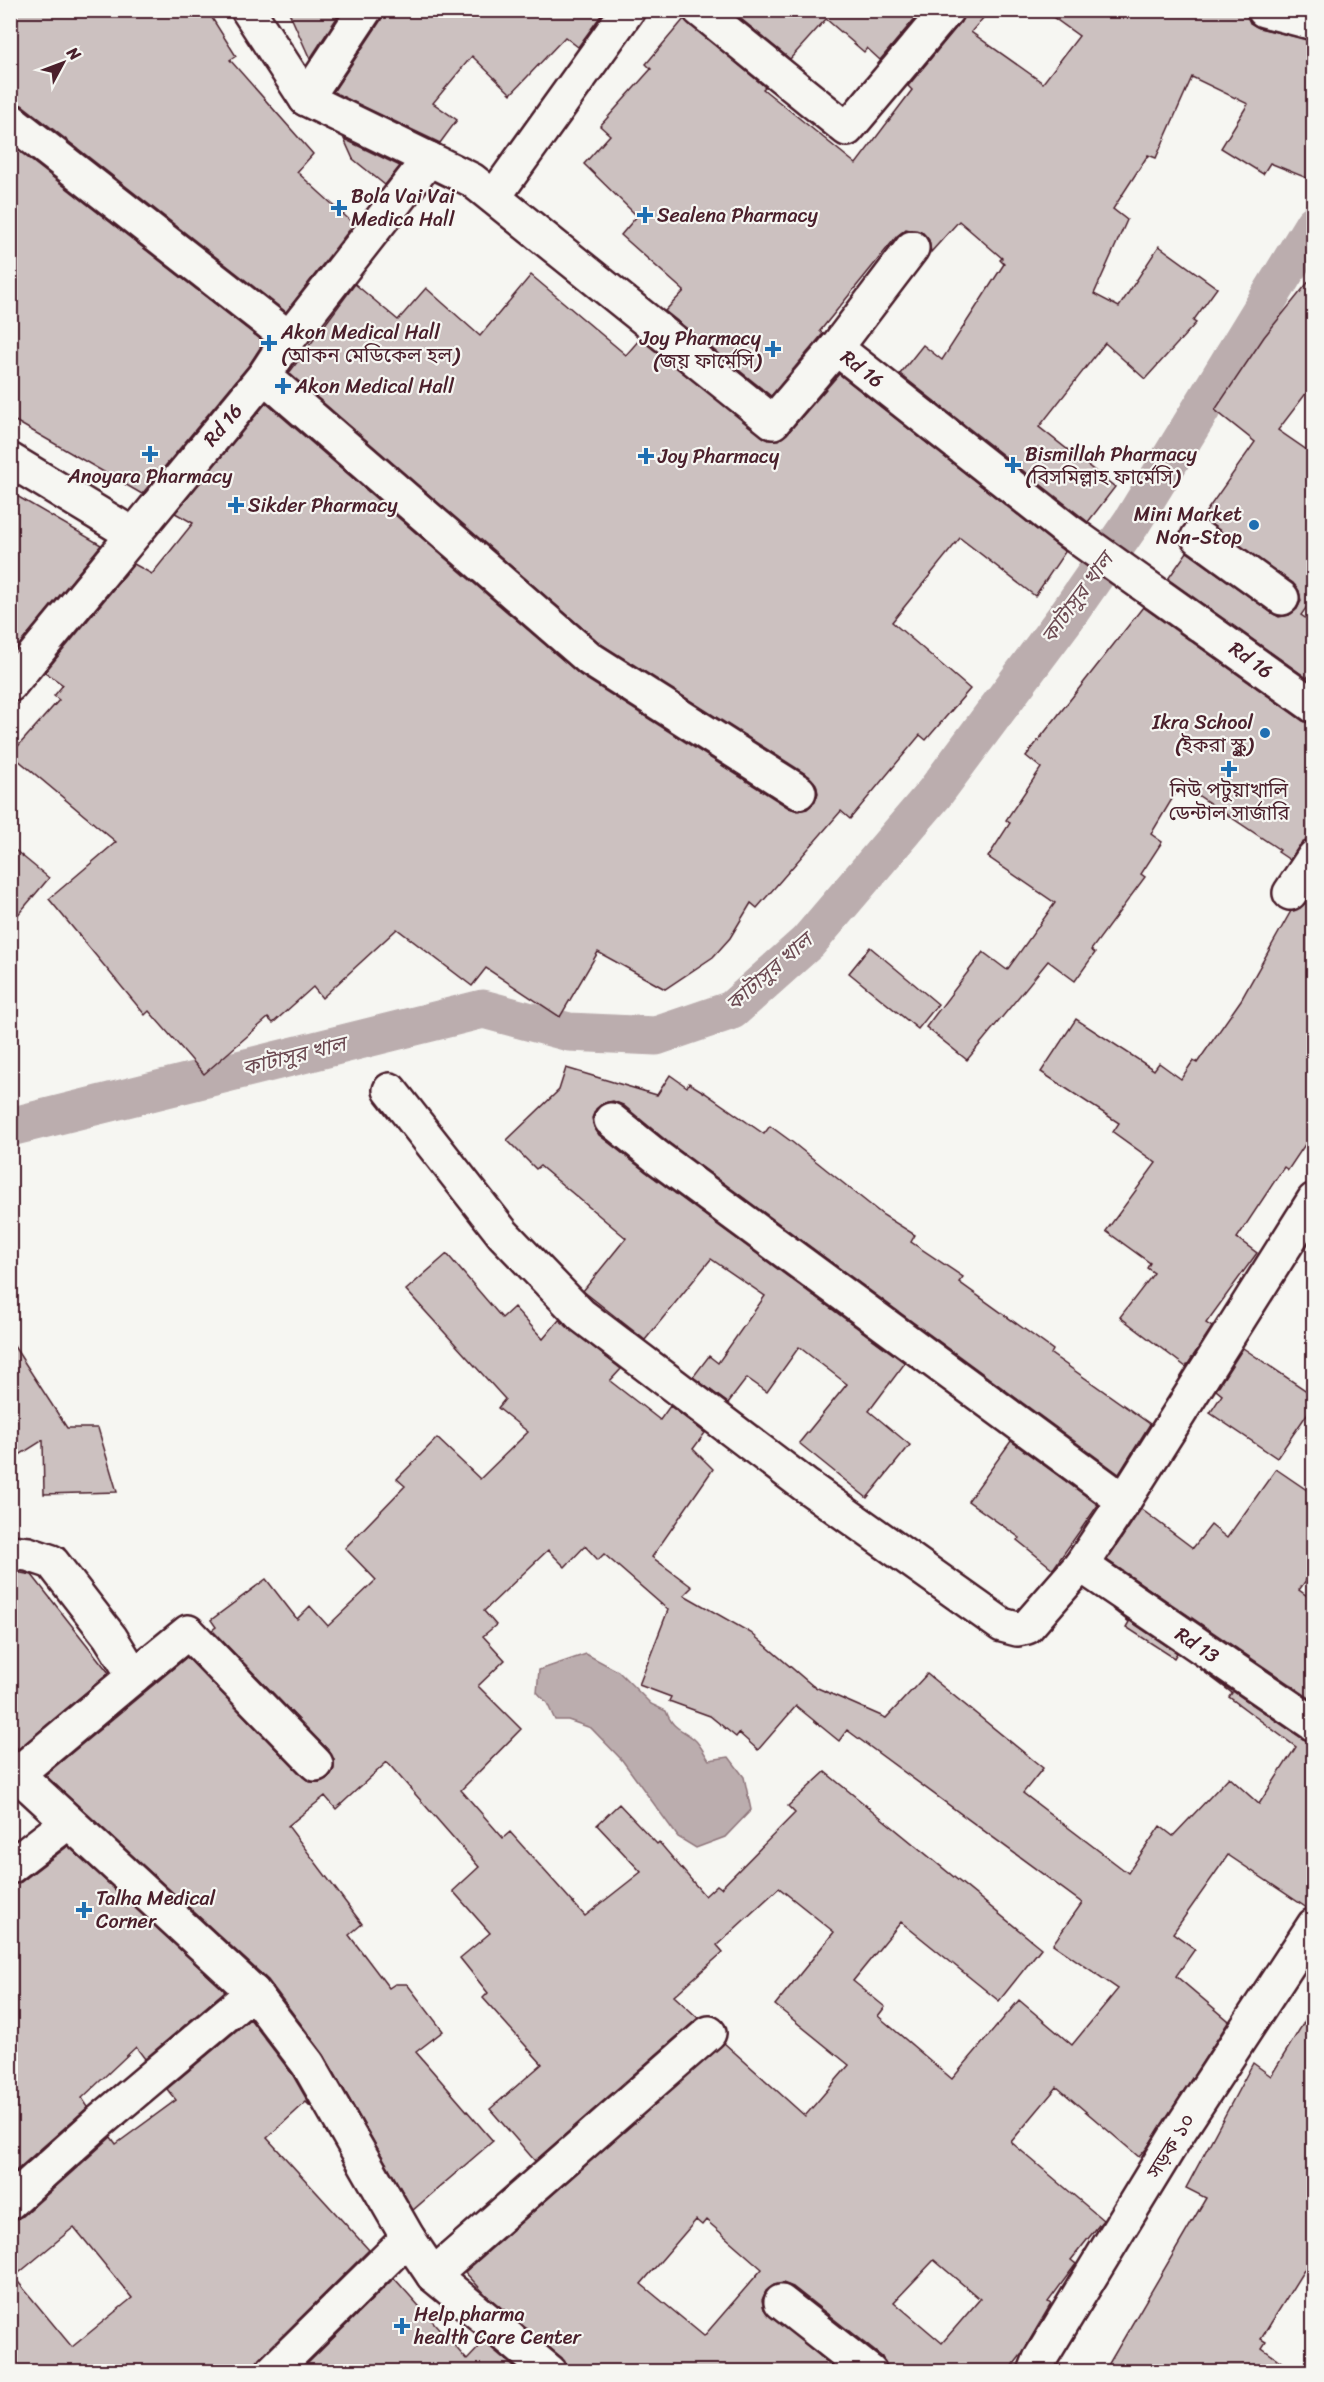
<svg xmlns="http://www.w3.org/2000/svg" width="1324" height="2382" viewBox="0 0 1324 2382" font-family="Sriracha,'Noto Sans Bengali',sans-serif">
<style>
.water{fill:#bbadae;stroke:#8e747a;stroke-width:1.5}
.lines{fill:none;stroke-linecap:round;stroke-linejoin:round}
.canal{stroke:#bbadae;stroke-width:39}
.building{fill:#ccc1c0;stroke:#4a1f2b;stroke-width:1.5;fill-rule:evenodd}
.street-casing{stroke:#4a1f2b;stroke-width:38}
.street{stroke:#f6f6f2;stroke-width:33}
.poi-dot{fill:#1f6fb2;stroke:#f6f6f2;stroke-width:2}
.labels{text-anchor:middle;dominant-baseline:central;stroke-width:4.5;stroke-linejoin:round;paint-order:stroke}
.poi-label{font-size:20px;fill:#4a1f2b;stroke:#f6f6f2;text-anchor:start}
.street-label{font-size:20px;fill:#4a1f2b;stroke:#f6f6f2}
.water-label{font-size:21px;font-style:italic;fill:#6c4a52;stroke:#f6f6f2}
</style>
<rect width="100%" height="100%" fill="#f6f6f2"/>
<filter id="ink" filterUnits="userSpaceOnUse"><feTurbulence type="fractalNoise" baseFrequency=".0167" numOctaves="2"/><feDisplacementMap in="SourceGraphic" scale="12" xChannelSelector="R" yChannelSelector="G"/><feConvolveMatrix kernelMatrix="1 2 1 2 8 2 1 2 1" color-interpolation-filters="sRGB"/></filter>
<g filter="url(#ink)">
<path class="water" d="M586 1654 618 1671 651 1704 666 1711C673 1730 681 1728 694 1739 700 1744 704 1753 709 1760L729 1757 744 1777 751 1810 725 1837 696 1848 678 1837 622 1760 591 1728 568 1720H555L547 1703 537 1692 539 1670Z"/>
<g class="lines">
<path class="canal" d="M10 1127 483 1009 569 1032 656 1036 732 1010 808 942 934 794 1066 617 1132 522 1314 224"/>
</g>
<g class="building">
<path d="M10 10H207L236 56 230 60 313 154 297 172 354 224 286 312 22 105 10 102Z"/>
<path d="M288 10H342L310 59Z"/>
<path d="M384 10H605L578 47 565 37 511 94 472 56 433 103 457 120 440 143 333 92 381 20Z"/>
<path d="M730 10H922L880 60 867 48 864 52 826 19 790 59Z"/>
<path d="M965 10H990L971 32 1043 83 1079 36 1043 10H1238L1246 13 1250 23 1259 28 1314 41V181L1270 163 1263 174 1221 148 1248 104 1192 77 1156 158 1148 155 1113 209 1127 220 1094 294 1119 307 1159 246 1217 288 1193 321 1196 323 1145 379 1105 343 1039 427 1115 487 1088 522 900 374 923 345 942 360 1004 264 1000 260 1002 258 959 221 931 252 929 240 923 233 906 229 897 236 820 331 823 334 821 336 771 396 665 311 684 291 621 235 637 216 584 164 610 135 600 126 651 69 646 64 684 19 765 87 763 89 856 164 912 90 908 86 961 22Z"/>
<path d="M344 139 400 166 385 185 353 159Z"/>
<path d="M10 144 264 342 249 365 142 494 10 418Z"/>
<path d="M531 275 626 355 640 339 769 440H779L787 434 839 374 1065 552 1035 596 960 538 892 622 970 689 926 740 920 735 850 819 841 811 757 908 751 903 730 938 713 957 665 989 598 952 560 1017 486 968 472 986 397 929 322 998 313 987 273 1023 268 1018 204 1074 149 1011 145 1015 49 899 116 842 11 754 59 700 54 696 63 685 45 672 134 564 152 574 193 523 175 513 266 403 580 675 789 808 798 811 807 809 815 802 818 793 816 784 809 776 601 644 289 373 355 284 398 320 426 288 480 336Z"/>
<path d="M1314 275V383L1278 430 1314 455V597L1301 615 1314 624V669L1307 678 1168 579 1187 552 1272 613 1279 617 1289 615 1297 609 1301 601 1299 591 1293 583 1201 519 1255 442 1215 410 1264 337Z"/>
<path d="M10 492 101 545 14 651 10 649Z"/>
<path d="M1143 607 1303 721 1314 725V839L1299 846 1290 860 1278 852 1280 850 1181 784 1151 834 1162 842 1141 874 1145 877 1091 950 1095 953 1075 981 1048 961 967 1060 926 1027 983 952 1007 970 1055 903 988 857 1010 823 1006 820 1041 768 1026 756Z"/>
<path d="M10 846 49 878 10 924Z"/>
<path d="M1314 892V1131L1288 1170 1284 1167 1237 1238 1257 1253 1206 1323 1212 1327 1186 1367 1120 1317 1154 1273 1147 1268 1150 1263 1106 1231 1156 1163 1113 1132 1119 1123 1041 1072 1076 1019 1154 1070 1159 1063 1181 1079 1193 1061 1197 1063 1241 1000 1291 911 1305 904Z"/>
<path d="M870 947 938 1004 918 1029 849 973Z"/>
<path d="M566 1068 657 1095 670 1075 687 1087 689 1083 705 1093 764 1134 770 1126 792 1142 883 1215 915 1235 911 1242 963 1277 959 1282 1053 1350 1051 1354 1150 1424 1119 1474 668 1142 623 1105 613 1101 604 1103 596 1109 592 1118 594 1127 599 1135 646 1172 905 1363 869 1411 910 1445 867 1498 799 1443 847 1384 799 1347 767 1392 747 1378 728 1403 693 1377 709 1356 718 1363 765 1296 711 1259 645 1340 583 1291 626 1238 540 1166 536 1169 507 1140 559 1090Z"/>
<path d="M447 1254 502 1318 514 1307 543 1339 559 1320 621 1369 610 1381 660 1420 670 1406 705 1433 693 1449 713 1469 652 1557 692 1587 684 1595 751 1633 813 1686 886 1718 927 1674 1043 1768 1023 1793 1128 1873 1160 1826 1173 1836 1229 1777 1259 1804 1296 1747 1229 1697 1232 1693 1200 1669 1303 1739 1314 1743V1907L1307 1908 1228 1855 1173 1933 1195 1949 1176 1976 1229 2021 1147 2148 1139 2157 1057 2087 1011 2142 1103 2220 1071 2260 1076 2264 1048 2302 1051 2304 1021 2355 1008 2372H888L882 2357 793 2287 783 2283 774 2285 766 2291 762 2300 764 2309 839 2372H568L562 2358 486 2295 465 2272 724 2043 805 2116 849 2065 775 2005 834 1932 779 1888 717 1945 723 1952 674 1996 698 2018 535 2161 490 2109 542 2064 483 1998 488 1993 460 1958 490 1933 453 1891 479 1867 387 1762 336 1809 325 1796 288 1826 362 1924 349 1935 389 1988 395 1984H407L443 2031 416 2052 493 2141 413 2210 324 2055 268 1980 45 1775 187 1657 303 1777 310 1782H320L329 1777 334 1769V1760L329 1751 212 1630 216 1627 211 1620 266 1579 297 1619 310 1606 328 1626 376 1580 345 1548 405 1486 397 1479 437 1438 480 1479 528 1432 498 1408 505 1399 406 1290ZM585 1546 598 1560 604 1554 668 1610 639 1685 671 1697 669 1701 710 1716 736 1737 739 1733 758 1750 796 1706 839 1741 847 1730 1082 1903 1053 1944 1118 1989 1072 2045 1019 2000 952 2079 878 2016 885 2007 853 1981 901 1922 999 2001 1041 1948 825 1772 788 1806 795 1813 721 1888 717 1885 705 1896 659 1842 657 1844 619 1804 597 1825 641 1872 585 1916 510 1832 503 1838 461 1790 521 1729 478 1686 505 1660 483 1636 496 1625 484 1611 548 1550 565 1567ZM696 2220 702 2225 706 2220 762 2269 704 2336 641 2284ZM934 2260 980 2299 942 2343 894 2302Z"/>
<path d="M10 1340 67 1428H98L117 1492 44 1494 43 1440 10 1461Z"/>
<path d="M1243 1348 1314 1396V1404L1277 1458 1210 1413 1222 1395 1216 1390Z"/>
<path d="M1011 1441 1098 1505 1053 1569 1017 1540 1020 1538 968 1501Z"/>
<path d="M1276 1469 1314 1495V1569L1299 1590 1314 1601V1701L1107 1560 1141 1509 1193 1548 1211 1525 1227 1538Z"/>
<path d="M10 1571 32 1575 109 1673 18 1749 10 1740Z"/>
<path d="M1112 1609 1177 1653 1174 1658 1126 1627 1129 1622Z"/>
<path d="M68 1846 225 1991 145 2059 136 2047 82 2098 88 2107 10 2176V1885L21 1882Z"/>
<path d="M1314 2006V2254L1261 2339 1266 2342 1262 2348 1295 2372H1104L1206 2198 1186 2188 1253 2063 1271 2076Z"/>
<path d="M250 2019 292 2074 311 2107 306 2102 267 2138 369 2250 259 2359 254 2372H10V2220L23 2216 111 2137 116 2144 176 2100 167 2089ZM74 2227 132 2298 72 2347 14 2277Z"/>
<path d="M394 2278 467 2360 484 2342 520 2372H299Z"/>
</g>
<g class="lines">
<defs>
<g id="street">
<path d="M248 10 306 99 472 180 773 422 836 348 1067 530 1314 706"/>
<path d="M700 10 847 129 947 10"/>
<path d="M1264 10 1314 23"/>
<path d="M306 99 365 10"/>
<path d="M10 120 289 338"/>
<path d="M494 197 628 10"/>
<path d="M836 348 912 248"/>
<path d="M264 376 590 659 799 792"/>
<path d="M10 460 132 534"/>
<path d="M1198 537 1282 598"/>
<path d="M10 685 264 376 289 338 429 159"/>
<path d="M1290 893 1314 857"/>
<path d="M390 1090 503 1234 581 1315 805 1485 1002 1625 1017 1629 1027 1627 1081 1565 1124 1501 1314 1200"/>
<path d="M611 1120 657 1157 1124 1501"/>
<path d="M10 1552 28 1554 52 1562 110 1637 134 1676 17 1774 253 1992 308 2064 408 2238 433 2275 550 2372"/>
<path d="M1081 1565 1314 1724"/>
<path d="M134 1676 188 1632 316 1764"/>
<path d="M10 1867 67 1823"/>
<path d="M10 2202 99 2122 253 1992"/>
<path d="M433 2275 709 2033"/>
<path d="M781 2302 870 2372"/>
<path d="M272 2372 408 2238"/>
<path d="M1035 2372 1040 2359 1176 2136 1314 1925"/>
</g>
</defs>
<use href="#street" class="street-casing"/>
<use href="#street" class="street"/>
</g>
</g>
<g class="poi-dot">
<path d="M336 199h6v6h6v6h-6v6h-6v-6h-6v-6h6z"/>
<path d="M642 206h6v6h6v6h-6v6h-6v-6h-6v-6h6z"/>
<path d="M266 334h6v6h6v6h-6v6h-6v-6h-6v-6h6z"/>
<path d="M770 340h6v6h6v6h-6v6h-6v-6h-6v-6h6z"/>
<path d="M280 377h6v6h6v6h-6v6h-6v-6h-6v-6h6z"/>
<path d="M147 445h6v6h6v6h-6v6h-6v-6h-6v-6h6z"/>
<path d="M643 447h6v6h6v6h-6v6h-6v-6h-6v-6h6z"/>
<path d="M1010 456h6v6h6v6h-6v6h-6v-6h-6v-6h6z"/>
<path d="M233 496h6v6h6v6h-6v6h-6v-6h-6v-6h6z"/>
<circle cx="1254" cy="525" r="6"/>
<circle cx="1265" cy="733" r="6"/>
<path d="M1226 760h6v6h6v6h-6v6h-6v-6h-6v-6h6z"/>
<path d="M81 1901h6v6h6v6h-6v6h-6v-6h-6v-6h6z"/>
<path d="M399 2317h6v6h6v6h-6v6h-6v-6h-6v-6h6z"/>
</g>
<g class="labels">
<g class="poi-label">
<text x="351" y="196">Bola Vai Vai<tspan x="351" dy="23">Medica Hall</tspan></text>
<text x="657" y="215">Sealena Pharmacy</text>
<text x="281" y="332">Akon Medical Hall<tspan x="281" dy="23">(আকন মেডিকেল হল)</tspan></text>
<text x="761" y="338" text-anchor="end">Joy Pharmacy<tspan x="761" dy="23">(জয় ফার্মেসি)</tspan></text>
<text x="295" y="386">Akon Medical Hall</text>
<text x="1025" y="454">Bismillah Pharmacy<tspan x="1025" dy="23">(বিসমিল্লাহ ফার্মেসি)</tspan></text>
<text x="658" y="456">Joy Pharmacy</text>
<text x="150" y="476" text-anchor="middle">Anoyara Pharmacy</text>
<text x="248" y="505">Sikder Pharmacy</text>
<text x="1242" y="514" text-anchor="end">Mini Market<tspan x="1242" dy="23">Non-Stop</tspan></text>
<text x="1253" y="722" text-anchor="end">Ikra School<tspan x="1253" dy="23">(ইকরা স্কুল)</tspan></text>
<text x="1229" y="790" text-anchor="middle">নিউ পটুয়াখালি<tspan x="1229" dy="23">ডেন্টাল সার্জারি</tspan></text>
<text x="96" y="1898">Talha Medical<tspan x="96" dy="23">Corner</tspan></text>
<text x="414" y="2314">Help pharma<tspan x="414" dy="23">health Care Center</tspan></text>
</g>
<g class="street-label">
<text transform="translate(862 369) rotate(38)">Rd 16</text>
<text transform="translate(223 425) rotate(-50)">Rd 16</text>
<text transform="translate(1251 660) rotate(36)">Rd 16</text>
<text transform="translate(1197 1645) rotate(34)">Rd 13</text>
<text transform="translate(1171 2146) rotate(-58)">সড়ক ১০</text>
</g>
<g class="water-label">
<text transform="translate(1077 598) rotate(-54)">কাটাসুর খাল</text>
<text transform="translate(769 972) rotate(-41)">কাটাসুর খাল</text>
<text transform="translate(294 1056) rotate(-14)">কাটাসুর খাল</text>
</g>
</g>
<rect width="1324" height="2382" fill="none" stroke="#f6f6f2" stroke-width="36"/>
<rect x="18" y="18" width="1288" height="2346" fill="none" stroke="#4a1f2b" stroke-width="2" filter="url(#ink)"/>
<g transform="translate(63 63) rotate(49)" stroke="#f6f6f2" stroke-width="4.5" paint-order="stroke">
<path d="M0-4.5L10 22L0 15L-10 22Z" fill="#4a1f2b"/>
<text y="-9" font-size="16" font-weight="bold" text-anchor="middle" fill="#4a1f2b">N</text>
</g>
</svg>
